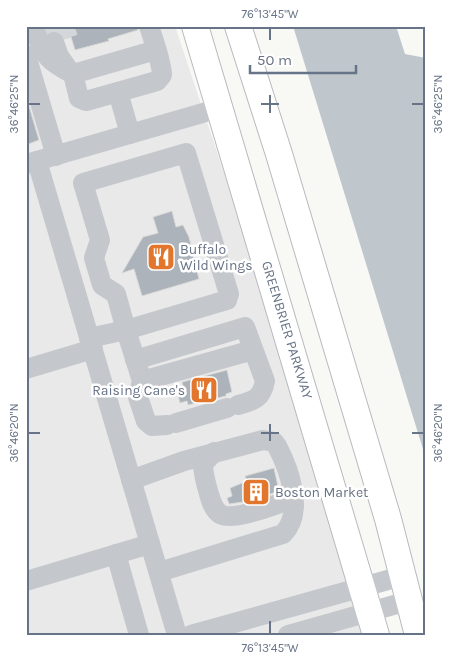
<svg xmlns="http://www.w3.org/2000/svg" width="452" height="661" viewBox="0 0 452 661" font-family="Karla,sans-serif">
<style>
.built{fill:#e9e9e9}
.water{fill:#bfc7cd}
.building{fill:#acb3ba;stroke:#d9dad8}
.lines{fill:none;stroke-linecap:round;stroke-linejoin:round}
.minor-tunnel{stroke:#d4d7d9;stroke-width:20;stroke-dasharray:20 10;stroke-linecap:butt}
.major-casing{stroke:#b7babf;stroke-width:28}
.minor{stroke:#c4c7cb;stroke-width:20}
.major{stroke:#fff;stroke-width:26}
.ticks{fill:none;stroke:#677386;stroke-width:2}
.labels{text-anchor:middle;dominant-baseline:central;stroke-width:5;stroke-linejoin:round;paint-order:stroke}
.poi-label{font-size:14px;fill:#677386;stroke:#fff;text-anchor:start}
.street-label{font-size:14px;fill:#677386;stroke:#fff}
.neatline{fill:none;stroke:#677386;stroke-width:2}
.ticks-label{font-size:12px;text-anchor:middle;fill:#677386}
</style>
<rect width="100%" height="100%" fill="#f8f8f5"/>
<path class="built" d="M26 26H175L254 263 362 635H26Z"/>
<path class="water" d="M293 26H396L405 54 426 58V459Z"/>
<g class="building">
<path d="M46 26H137L138 30 108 39 109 41 75 50 71 37 65 39 57 30 48 32Z"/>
<path d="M29 106 39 140 26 145V107Z"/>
<path d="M172 211 176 227 183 225 189 237 199 279 142 296 134 269 122 273 143 237 158 233 153 217Z"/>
<path d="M227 370 232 392 226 394V396L188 405 187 401 180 403 176 388 183 386 182 382Z"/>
<path d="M274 468 279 491 250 501 229 504 227 498 232 496 230 488 247 481 245 476Z"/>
</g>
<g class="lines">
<g class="minor-tunnel">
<path d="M49 26 54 42"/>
<path d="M64 26 68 38"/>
</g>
<defs>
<g id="major">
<path d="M195 26 376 635"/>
<path d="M238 26 279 154 388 519 418 635"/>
</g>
</defs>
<use href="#major" class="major-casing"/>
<g class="minor">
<path d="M149 26C154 42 161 59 162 75L157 81 86 101 79 98 73 74 156 50"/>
<path d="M35 31C43 56 50 62 73 74"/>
<path d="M54 42 59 56 68 69"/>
<path d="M26 55 56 156"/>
<path d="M118 92 130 134"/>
<path d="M186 153 229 294 227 300 126 330 116 294 102 285 94 258 100 240 83 183Z"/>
<path d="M37 161 177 635"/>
<path d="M26 164 220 108"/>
<path d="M89 338 126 330 142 381 138 397 146 421 152 426 167 425"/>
<path d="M135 360 245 327 265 381C262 398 254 401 238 405"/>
<path d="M26 369 93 349"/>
<path d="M142 381 253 350"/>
<path d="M176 423 227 408"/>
<path d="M214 452 203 464C203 474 206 484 209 494 211 501 213 509 220 514 233 522 273 505 287 501L290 499 291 486"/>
<path d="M131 480 184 461 263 440 274 442 277 446C289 469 305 512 283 534L159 572"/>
<path d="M116 554 139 635"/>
<path d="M26 581 150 544"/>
<path d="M191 635 402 576"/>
<path d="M288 635 408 601"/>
</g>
<use href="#major" class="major"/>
</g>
<path class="ticks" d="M270 28V40M270 95V113M28 104H40M261 104H279M412 104H424M270 424V441M28 433H40M261 433H279M412 433H424M270 621V634"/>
<defs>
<symbol id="restaurant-square" viewBox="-11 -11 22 22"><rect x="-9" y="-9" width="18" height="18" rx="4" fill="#e1762c" stroke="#fff"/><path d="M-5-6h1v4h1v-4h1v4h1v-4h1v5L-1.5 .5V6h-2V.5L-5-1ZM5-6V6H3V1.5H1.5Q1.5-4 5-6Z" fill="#fff"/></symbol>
<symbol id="building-square" viewBox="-11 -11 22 22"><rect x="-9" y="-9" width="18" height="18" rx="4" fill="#e1762c" stroke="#fff"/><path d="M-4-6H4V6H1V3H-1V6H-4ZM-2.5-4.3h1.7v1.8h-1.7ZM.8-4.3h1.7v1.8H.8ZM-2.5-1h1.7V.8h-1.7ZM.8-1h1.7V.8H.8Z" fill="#fff"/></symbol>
</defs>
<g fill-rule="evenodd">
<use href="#restaurant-square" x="145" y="241" width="32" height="32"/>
<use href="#restaurant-square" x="188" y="374" width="32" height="32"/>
<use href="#building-square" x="240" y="476" width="32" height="32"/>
</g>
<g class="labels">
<g class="poi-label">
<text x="180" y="249">Buffalo<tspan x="180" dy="16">Wild Wings</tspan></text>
<text x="185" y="390" text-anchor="end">Raising Cane's</text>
<text x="275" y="492">Boston Market</text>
</g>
<g class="street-label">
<text transform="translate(287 330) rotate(73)">GREENBRIER PARKWAY</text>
</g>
</g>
<rect width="452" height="661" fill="none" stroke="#ffffff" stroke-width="55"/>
<path d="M250 65v8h106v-8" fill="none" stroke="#677386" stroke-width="2.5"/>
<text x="257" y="65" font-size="15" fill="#677386" stroke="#ffffff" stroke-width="4" paint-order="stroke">50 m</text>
<rect x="28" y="28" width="396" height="606" class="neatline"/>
<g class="ticks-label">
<text x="270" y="18">76°13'45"W</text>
<text transform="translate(14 104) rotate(-90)" y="4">36°46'25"N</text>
<text transform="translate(438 104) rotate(-90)" y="4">36°46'25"N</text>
<text transform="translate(14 433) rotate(-90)" y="4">36°46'20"N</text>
<text transform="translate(438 433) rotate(-90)" y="4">36°46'20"N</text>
<text x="270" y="652">76°13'45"W</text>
</g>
</svg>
